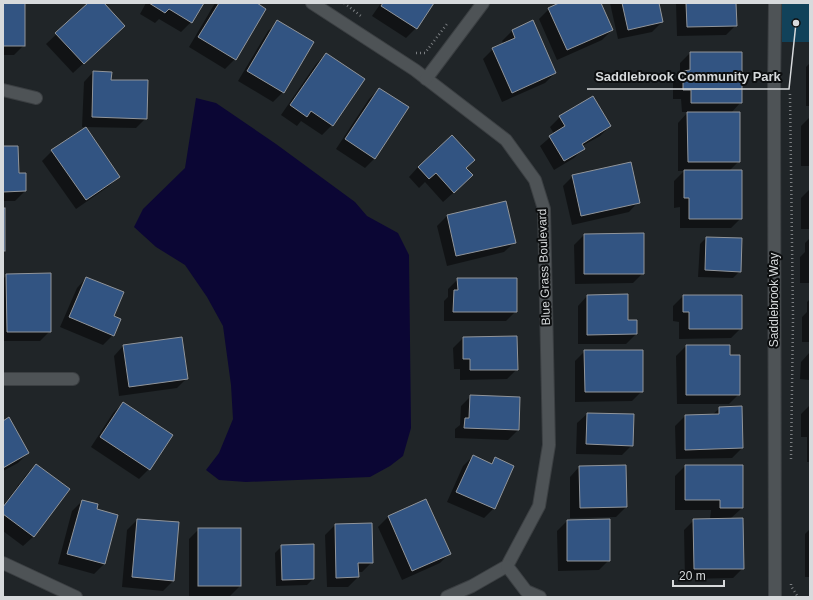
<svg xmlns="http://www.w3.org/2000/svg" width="813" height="600" viewBox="0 0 813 600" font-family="Arial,sans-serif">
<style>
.green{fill:#11425a}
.water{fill:#0b0634}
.shadow{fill:#0007}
.building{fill:#325482;stroke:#91959a}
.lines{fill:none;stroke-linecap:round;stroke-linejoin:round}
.street-casing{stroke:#3b3f42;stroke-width:14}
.path{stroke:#7a7e81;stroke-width:2.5;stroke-dasharray:1 3;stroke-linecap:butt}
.street{stroke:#4e5356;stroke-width:12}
.labels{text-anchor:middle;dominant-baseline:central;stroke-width:4;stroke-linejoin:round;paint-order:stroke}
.street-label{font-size:12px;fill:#d7dadc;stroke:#0c0e0f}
.leader{fill:none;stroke:#d7dadc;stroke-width:1.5}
.callout-dot{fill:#d7dadc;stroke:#0c0e0f;stroke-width:1.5}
.callout-label{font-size:13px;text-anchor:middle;font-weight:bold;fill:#d7dadc;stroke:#0c0e0f;stroke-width:4;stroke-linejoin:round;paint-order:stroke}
</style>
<rect width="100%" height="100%" fill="#202528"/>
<rect class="green" x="782" y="3" width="28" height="39"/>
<path class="water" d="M196 98 216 103 276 144 355 202 367 216 398 233 409 255 411 428 403 456 390 466 370 477 246 482 219 480 206 470 219 453 233 419 231 385 223 326 207 297 185 265 156 247 134 227 143 209 185 168Z"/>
<g class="shadow">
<path d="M3 3H24V45L14 55H3Z"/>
<path d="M90 3H103L124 26 73 73 46 44Z"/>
<path d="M146 3H203L191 22 181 32 159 19 155 23 140 14Z"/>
<path d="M215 3H255L235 59 225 69 189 47Z"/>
<path d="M381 3H433L416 28 406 38 372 16Z"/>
<path d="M562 3H600L612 30 602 40 557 60 539 19 549 9Z"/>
<path d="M610 3H658L662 22 652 32 618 39Z"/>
<path d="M676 3H735L736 25 726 35 677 36Z"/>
<path d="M278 22 283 92 273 102 238 81 268 31Z"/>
<path d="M512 31 555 73 545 83 502 102 483 59 493 49 504 44 502 41Z"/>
<path d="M690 53 741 102 731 113 739 161 729 171 741 218 731 228H680V207L674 208V181L684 171H678V123L688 112H682L681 99H673V81L680 74V63Z"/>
<path d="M326 54 363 79 332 125 322 135 301 121 297 126 281 115 316 64Z"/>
<path d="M810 63V106H806V67Z"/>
<path d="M93 72 110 81 146 118 136 128 82 127 84 82Z"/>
<path d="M379 89 375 158 365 168 336 149 369 99Z"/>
<path d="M560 117 610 126 600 136 582 146 584 148 574 158 554 170 540 146 554 134 550 127Z"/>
<path d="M810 117V166H801V126Z"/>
<path d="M3 147 25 191 15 201H3Z"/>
<path d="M52 151 119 176 109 186 76 209 42 161Z"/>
<path d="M418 167 465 168 462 185 443 202 425 182 419 188 409 177Z"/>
<path d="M573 176 638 202 629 212 572 225 563 186Z"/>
<path d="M810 178V229H801V198L809 190V180Z"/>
<path d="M447 216 514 243 504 252 447 266 437 226Z"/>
<path d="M584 235 643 273 633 283 575 284 574 245Z"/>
<path d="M706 238 740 271 733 278 698 277 700 244Z"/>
<path d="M810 238V283H800V257L805 252V243Z"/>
<path d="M7 275 50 331 40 341H3V279Z"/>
<path d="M86 278 112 317 113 335 103 345 60 327 77 288Z"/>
<path d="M458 279 516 311 506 321H444V301L448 297V289Z"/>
<path d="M587 296 627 321H636V334L626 344H578V306Z"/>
<path d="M683 296 741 328 731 338 679 339V322L673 321V306Z"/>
<path d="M810 299V342H802V317L807 312V302Z"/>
<path d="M463 338 517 369 507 379 460 380V369H454L453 348Z"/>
<path d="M123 346 187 378 177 388 119 396 114 356Z"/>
<path d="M686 346 729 356 739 394 729 404H677L676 356Z"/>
<path d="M585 351 642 391 632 401 575 402V361Z"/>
<path d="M810 352V380L800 379 801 362Z"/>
<path d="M471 396 518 430 508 440 455 438V429L460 425 461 406Z"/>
<path d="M123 403 149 469 139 479 91 447 113 413Z"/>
<path d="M810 405V462H807V437H801V414Z"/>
<path d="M741 407 742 448 732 458 676 459 675 426 685 416 712 415 720 408Z"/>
<path d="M587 414 632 445 622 455 576 454 577 423Z"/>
<path d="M3 422 28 453 18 463 3 471Z"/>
<path d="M473 456 490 464 495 459 494 508 484 518 447 502 463 466Z"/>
<path d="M36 465 69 489 33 537 23 546 3 531V506L26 475Z"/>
<path d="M625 466 626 507 616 517 570 518V477L579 467Z"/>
<path d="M685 466 742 508 730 519 743 568 733 578 685 579 684 530 694 520 710 519 711 510H675V476Z"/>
<path d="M426 500 450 553 440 563 402 580 378 527 388 517Z"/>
<path d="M82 501 95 510 117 516 104 564 94 574 58 564 72 511Z"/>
<path d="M137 520 173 581 163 591 122 587 127 530Z"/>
<path d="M567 521 609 560 599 570 558 571 557 531Z"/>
<path d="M335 525 372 562 362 572H358V577L348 587H327L325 535Z"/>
<path d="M199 529 240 586 230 596H189V539Z"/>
<path d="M810 529V577H805V534Z"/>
<path d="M282 546 313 579 307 585 276 586 275 553Z"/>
</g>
<g class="building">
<rect x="3" y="3" width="22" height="43"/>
<path d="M88 3H104L125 26 84 64 55 33Z"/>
<path d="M149 3H204L192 23 169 9 165 13Z"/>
<path d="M219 3H257L266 9 236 60 198 37Z"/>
<path d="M383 3H434L417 29 381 6Z"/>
<path d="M559 3H601L613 30 567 50 548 8Z"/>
<path d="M622 3H659L663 22 628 30Z"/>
<path d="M686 3H736L737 26 687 27Z"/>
<path d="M277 20 314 42 284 93 247 71Z"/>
<path d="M533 20 556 73 512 93 492 48 515 38 512 30Z"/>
<path d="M690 52H742V103H691V90H683V71L690 70Z"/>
<path d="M326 53 365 79 333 126 311 111 307 117 290 105Z"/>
<path d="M93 71 112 72 111 80H148L147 119 92 117Z"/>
<path d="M379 88 409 107 375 159 345 139Z"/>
<path d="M593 96 611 126 582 144 585 149 564 161 549 136 565 126 559 116Z"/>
<path d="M687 112H740V162H688Z"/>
<path d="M86 127 120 177 86 200 51 150Z"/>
<path d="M452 135 475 160 466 168 473 175 454 193 436 173 429 179 418 167Z"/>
<path d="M3 146H18L19 173H26V191L3 192Z"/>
<path d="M631 162 640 203 581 216 572 175Z"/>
<path d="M684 170H742V219H689V198H684Z"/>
<path d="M506 201 516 243 456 256 447 215Z"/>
<rect x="3" y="208" width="2" height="43"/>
<path d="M644 233V274H584V234Z"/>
<path d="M706 237 742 238 741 272 705 270Z"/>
<path d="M51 273V332H7L6 274Z"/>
<path d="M86 277 124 292 114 316 121 319 114 336 69 317Z"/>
<path d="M457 278H517V312H453L454 290H458Z"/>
<path d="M628 294V320H637V334L587 335V295Z"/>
<path d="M683 295H742V329H689V312H683Z"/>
<path d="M517 336 518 370H470V359H463V337Z"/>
<path d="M182 337 188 379 129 387 123 345Z"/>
<path d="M686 345H730V355H740V395H686Z"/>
<path d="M584 350H643V392H585Z"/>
<path d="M470 395 520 397 519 430 464 428 465 418H469Z"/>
<path d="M123 402 173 435 150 470 100 437Z"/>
<path d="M742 406 743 448 685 450V415L719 414V407Z"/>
<path d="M587 413 634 414 633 446 586 444Z"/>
<path d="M9 417 29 453 3 468V421Z"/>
<path d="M473 455 492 464 495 457 514 466 495 509 456 492Z"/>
<path d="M36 464 70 489 34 537 3 514V507Z"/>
<path d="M626 465 627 507 580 508 579 466Z"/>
<path d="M685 465H743V508H720V500H685Z"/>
<path d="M426 499 451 554 412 571 388 516Z"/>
<path d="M82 500 98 504 97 509 118 515 105 564 67 554Z"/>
<path d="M743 518 744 569H694L693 519Z"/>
<path d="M137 519 179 522 174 581 132 577Z"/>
<path d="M610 519V561H567V520Z"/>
<path d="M372 523 373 563H358L359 577 336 578 335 524Z"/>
<rect x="198" y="528" width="43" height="58"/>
<path d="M314 544V579L282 580 281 545Z"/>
</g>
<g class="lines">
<defs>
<g id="street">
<path d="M312 3 415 70 506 140 535 180 544 209 549 445 539 506 507 566 472 586 447 597"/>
<path d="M775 3 774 91 775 597"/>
<path d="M426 79 483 3"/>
<path d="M3 90 36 98"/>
<path d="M3 379H73"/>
<path d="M3 563 76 597"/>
<path d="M507 566 526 591 540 597"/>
</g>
</defs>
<use href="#street" class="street-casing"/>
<g class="path">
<path d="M344 3 361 16"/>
<path d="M416 53H425L447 24"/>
<path d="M790 94 793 318 791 459"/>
<path d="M791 584V586L798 597"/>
</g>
<use href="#street" class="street"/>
</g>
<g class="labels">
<g class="street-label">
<text transform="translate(544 267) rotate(-92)">Blue Grass Boulevard</text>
<text transform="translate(774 300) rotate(-90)">Saddlebrook Way</text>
</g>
</g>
<path class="leader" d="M796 23L789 89H587"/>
<circle class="callout-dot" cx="796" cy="23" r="4"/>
<g class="callout-label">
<text x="688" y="81">Saddlebrook Community Park</text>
</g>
<rect width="813" height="600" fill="none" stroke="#d7dadc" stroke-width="8"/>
<path d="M673 580v6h51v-6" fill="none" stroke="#d7dadc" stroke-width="2"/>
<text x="679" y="580" font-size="12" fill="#d7dadc" stroke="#0c0e0f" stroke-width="3" paint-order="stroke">20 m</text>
</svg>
